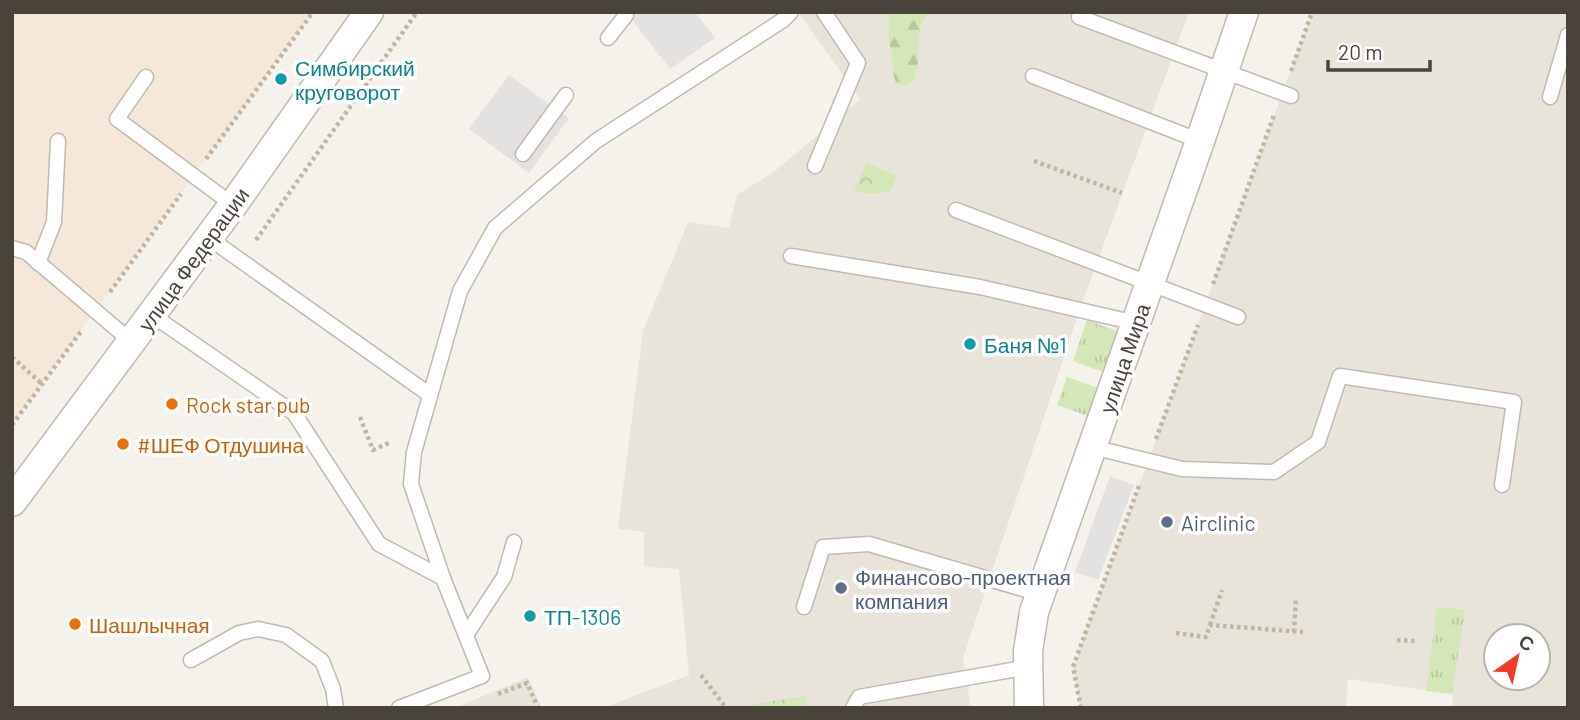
<svg xmlns="http://www.w3.org/2000/svg" width="1580" height="720" viewBox="0 0 1580 720" font-family="Barlow,sans-serif">
<style>
.residential{fill:#e9e4da;fill-rule:evenodd}
.commercial{fill:#f5e8d9}
.grass{fill:url(#grass-tufts)}
.forest{fill:url(#forest-firs)}
.park{fill:url(#park-crowns)}
.parking{fill:#e4e2e0}
.lines{fill:none;stroke-linecap:round;stroke-linejoin:round}
.service-casing{stroke:#c1b9af;stroke-width:17}
.minor-casing{stroke:#c1b9af;stroke-width:31}
.path{stroke:#c2b4a1;stroke-width:4.5;stroke-dasharray:3.5 3.5;stroke-linecap:butt}
.service{stroke:#fff;stroke-width:14}
.minor{stroke:#fff;stroke-width:28}
.culture-dot{fill:#0f9aa8;stroke:#fff;stroke-width:2.5}
.food-dot{fill:#e8710a;stroke:#fff;stroke-width:2.5}
.service-dot{fill:#5c6f8a;stroke:#fff;stroke-width:2.5}
.labels{text-anchor:middle;dominant-baseline:central;stroke-width:7;stroke-linejoin:round;paint-order:stroke}
.culture-label{font-size:21px;fill:#0d838f;stroke:#fff;text-anchor:start}
.street-label{font-size:21px;fill:#4a433a;stroke:#fff}
.food-label{font-size:21px;fill:#c56008;stroke:#fff;text-anchor:start}
.service-label{font-size:21px;fill:#4e5e75;stroke:#fff;text-anchor:start}
</style>
<defs>
<pattern id="grass-tufts" width="24" height="20" patternUnits="userSpaceOnUse" patternTransform="scale(1.75)"><rect width="24" height="20" fill="#d4e7b7"/><path d="M3 7l-1-3M5 7V3M7 7l1-3M15 17l-1-3M17 17v-4M19 17l1-3" fill="none" stroke="#b8c79e"/></pattern>
<pattern id="forest-firs" width="22" height="20" patternUnits="userSpaceOnUse" patternTransform="scale(1.75)"><rect width="22" height="20" fill="#d4e7b7"/><path d="M5 1l3.5 6h-7zM16 11l3.5 6h-7z" fill="#b8c79e"/></pattern>
<pattern id="park-crowns" width="20" height="18" patternUnits="userSpaceOnUse" patternTransform="scale(1.75)"><rect width="20" height="18" fill="#d4e7b7"/><path d="M2 6a3 3 0 1 1 6 0M12 15a3 3 0 1 1 6 0" fill="none" stroke="#b8c79e"/></pattern>
</defs>
<rect width="100%" height="100%" fill="#f5f2ec"/>
<g class="residential">
<path d="M798 12H1189L1080 309 963 658 971 708H603L689 675 679 569 644 567V532L618 529 643 331 688 222 729 228 737 195 775 171 860 99Z"/>
<path d="M1312 12H1568V708H1452L1453 694 1348 679 1346 708H1080L1073 667ZM1496 636H1538V678H1496Z"/>
<path d="M528 677 542 708H455Z"/>
</g>
<path class="commercial" d="M12 12H313L12 425Z"/>
<g class="grass">
<path d="M1087 320 1117 331 1103 372 1073 361Z"/>
<path d="M1067 377 1098 388 1088 416 1057 405Z"/>
<path d="M1437 607 1465 610 1452 694 1426 691Z"/>
</g>
<path class="forest" d="M887 12H952C946 13 936 11 930 14 908 24 929 78 907 85 890 90 894 65 892 56 892 50 889 45 889 39 887 30 891 22 887 12Z"/>
<g class="park">
<path d="M866 163 897 176 890 192 866 194 854 191Z"/>
<path d="M806 696 807 708H749L748 705Z"/>
</g>
<g class="parking">
<path d="M626 12H695L715 38 670 69Z"/>
<path d="M509 75 569 118 529 173 469 129Z"/>
<path d="M1110 476 1134 485 1098 580 1075 572Z"/>
</g>
<g class="lines">
<defs>
<g id="service">
<path d="M1079 17 1291 96"/>
<path d="M608 38 626 15"/>
<path d="M1033 76 1200 141"/>
<path d="M146 77 117 119 233 205"/>
<path d="M1550 97 1568 35"/>
<path d="M523 154 566 95"/>
<path d="M815 166 858 63 824 12"/>
<path d="M956 210 1238 317"/>
<path d="M209 238 430 395"/>
<path d="M12 248 26 252 132 342"/>
<path d="M791 256 980 287 1136 323"/>
<path d="M38 263 54 222 58 141"/>
<path d="M152 315 294 413 379 544 443 578"/>
<path d="M1092 447 1182 469 1274 472 1318 442 1340 376 1514 402 1502 485"/>
<path d="M804 607 823 547 869 544 1040 594"/>
<path d="M466 635 504 577 514 542"/>
<path d="M191 660 239 633 258 629 286 635 322 661 333 689 336 708"/>
<path d="M399 708 482 676 443 578 411 484 414 452 460 291 495 228 596 141 783 20 791 12"/>
<path d="M853 708 859 697 1029 667"/>
</g>
<g id="minor">
<path d="M12 502 233 205 369 12"/>
<path d="M1029 708 1028 651 1034 612 1200 141 1244 12"/>
</g>
</defs>
<use href="#service" class="service-casing"/>
<use href="#minor" class="minor-casing"/>
<g class="path">
<path d="M1291 71 1312 12"/>
<path d="M206 159 313 12"/>
<path d="M1034 161 1122 193"/>
<path d="M256 240 417 12"/>
<path d="M1213 284 1274 115"/>
<path d="M110 292 181 194"/>
<path d="M12 357 42 384"/>
<path d="M360 417 373 450 391 442"/>
<path d="M12 425 82 330"/>
<path d="M1156 439 1198 325"/>
<path d="M1210 625 1222 590"/>
<path d="M1294 632 1296 597"/>
<path d="M1176 633 1206 637 1210 625 1303 632"/>
<path d="M1397 640 1417 641"/>
<path d="M701 675 726 708"/>
<path d="M498 694 527 683 538 708"/>
<path d="M1081 708 1073 667 1140 483"/>
</g>
<use href="#service" class="service"/>
<use href="#minor" class="minor"/>
</g>
<g class="culture-dot">
<circle cx="281" cy="79" r="7"/>
<circle cx="970" cy="344" r="7"/>
<circle cx="530" cy="616" r="7"/>
</g>
<g class="food-dot">
<circle cx="172" cy="404" r="7"/>
<circle cx="123" cy="444" r="7"/>
<circle cx="75" cy="624" r="7"/>
</g>
<g class="service-dot">
<circle cx="1167" cy="522" r="7"/>
<circle cx="841" cy="588" r="7"/>
</g>
<g class="labels">
<g class="culture-label">
<text x="295" y="67">Симбирский<tspan x="295" dy="24">круговорот</tspan></text>
<text x="984" y="344">Баня №1</text>
<text x="544" y="616">ТП-1306</text>
</g>
<g class="street-label">
<text transform="translate(193 259) rotate(-54)">улица Федерации</text>
<text transform="translate(1124 358) rotate(-71)">улица Мира</text>
</g>
<g class="food-label">
<text x="186" y="404">Rock star pub</text>
<text x="137" y="444">#ШЕФ Отдушина</text>
<text x="89" y="624">Шашлычная</text>
</g>
<g class="service-label">
<text x="1181" y="522">Airclinic</text>
<text x="855" y="576">Финансово-проектная<tspan x="855" dy="24">компания</tspan></text>
</g>
</g>
<rect width="1580" height="720" fill="none" stroke="#4a433a" stroke-width="28"/>
<g transform="translate(1517 657) rotate(34)"><circle r="33" fill="#ffffff" stroke="#b7b4b0" stroke-width="2"/>
<path d="M0-5L12 26L0 18L-12 26Z" fill="#f03c28"/>
<text y="-10" font-size="19" font-weight="bold" text-anchor="middle" fill="#4a433a">С</text>
</g>
<path d="M1328 60v10h102v-10" fill="none" stroke="#4a433a" stroke-width="3.5"/>
<text x="1338" y="60" font-size="21" fill="#4a433a" stroke="#ffffff" stroke-width="5" paint-order="stroke">20 m</text>
</svg>
